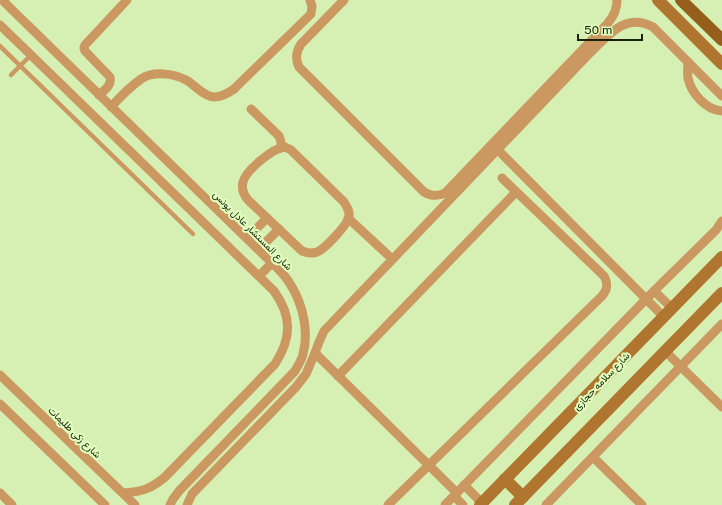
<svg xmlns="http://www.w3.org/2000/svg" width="722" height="505" viewBox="0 0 722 505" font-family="'Public Sans',Vazirmatn,sans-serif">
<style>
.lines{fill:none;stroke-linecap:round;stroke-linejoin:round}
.lane{stroke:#cb9862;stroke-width:4.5}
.street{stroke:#cb9862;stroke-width:9}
.secondary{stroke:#b0752e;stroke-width:12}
.primary{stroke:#955f1b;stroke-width:12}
.labels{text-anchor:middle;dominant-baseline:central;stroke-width:4;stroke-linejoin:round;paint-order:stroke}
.street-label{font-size:10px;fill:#19220a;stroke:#e2febf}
</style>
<rect width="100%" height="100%" fill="#d5f0b2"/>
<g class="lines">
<g class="lane">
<path d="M0 46 193 234"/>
<path d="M11 75 31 55"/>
</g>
<g class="street">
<path d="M2 0 272 263C280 270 287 278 292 287 303 306 309 332 303 354 302 360 298 365 295 371L180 490 173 499 170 505"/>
<path d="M344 0 301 44C296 52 295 58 299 67L424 192C431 196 437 197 445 193L608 23C614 16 617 9 617 0"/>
<path d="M0 25 274 291C292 316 292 338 275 364L165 477C151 489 141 492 123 493"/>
<path d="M688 62C688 67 687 73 688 78 691 93 706 110 722 111"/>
<path d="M99 95C105 90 112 85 110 77L85 51 84 48 85 45 127 0"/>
<path d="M111 107C120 97 130 87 141 79 153 71 173 73 186 80 190 82 194 86 198 89 211 100 220 99 234 89L311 14 312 6 310 0"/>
<path d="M251 109 279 136 281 142V148"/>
<path d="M285 147 291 150 344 202C347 207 350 211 349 217 347 225 325 249 317 252 312 254 307 253 302 251L248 200C244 195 241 189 243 182 246 170 273 148 285 147Z"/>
<path d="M497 149 664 317"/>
<path d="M348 218 388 255"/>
<path d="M247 238 267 218"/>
<path d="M259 249 279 229"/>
<path d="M259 276 272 263"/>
<path d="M654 291 672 308"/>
<path d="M665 351 722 407"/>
<path d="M315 353 457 493"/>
<path d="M0 375 135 505"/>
<path d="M338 376 516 192"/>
<path d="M0 404 105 505"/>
<path d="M593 457 642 505"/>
<path d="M464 485 482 503"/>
<path d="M0 493 12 505"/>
<path d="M454 496 463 505"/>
<path d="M187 505 192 494 296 387 306 374 315 353 319 342 324 331 590 53C609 35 625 12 653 27L722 96"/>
<path d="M388 505 602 296C608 289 608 283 604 276L502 178"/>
<path d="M445 505 654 291 716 230 722 221"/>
<path d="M546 505 722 324"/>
</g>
<g class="secondary">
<path d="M658 0 722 64"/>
<path d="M505 479 523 497"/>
<path d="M480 505 722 257"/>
<path d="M515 505 722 293"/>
</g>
<path class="primary" d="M681 0 722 40"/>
</g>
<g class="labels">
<g class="street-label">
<text transform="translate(253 230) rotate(45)">شارع المستشار عادل يونس</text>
<text transform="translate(601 381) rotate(-46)">شارع سلامه حجازى</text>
<text transform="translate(75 432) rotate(44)">شارع زكى طليمات</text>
</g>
</g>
<path d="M578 34v6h64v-6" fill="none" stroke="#19220a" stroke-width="2"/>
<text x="584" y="34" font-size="12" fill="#19220a" stroke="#e2febf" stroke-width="3" paint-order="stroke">50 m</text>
</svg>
